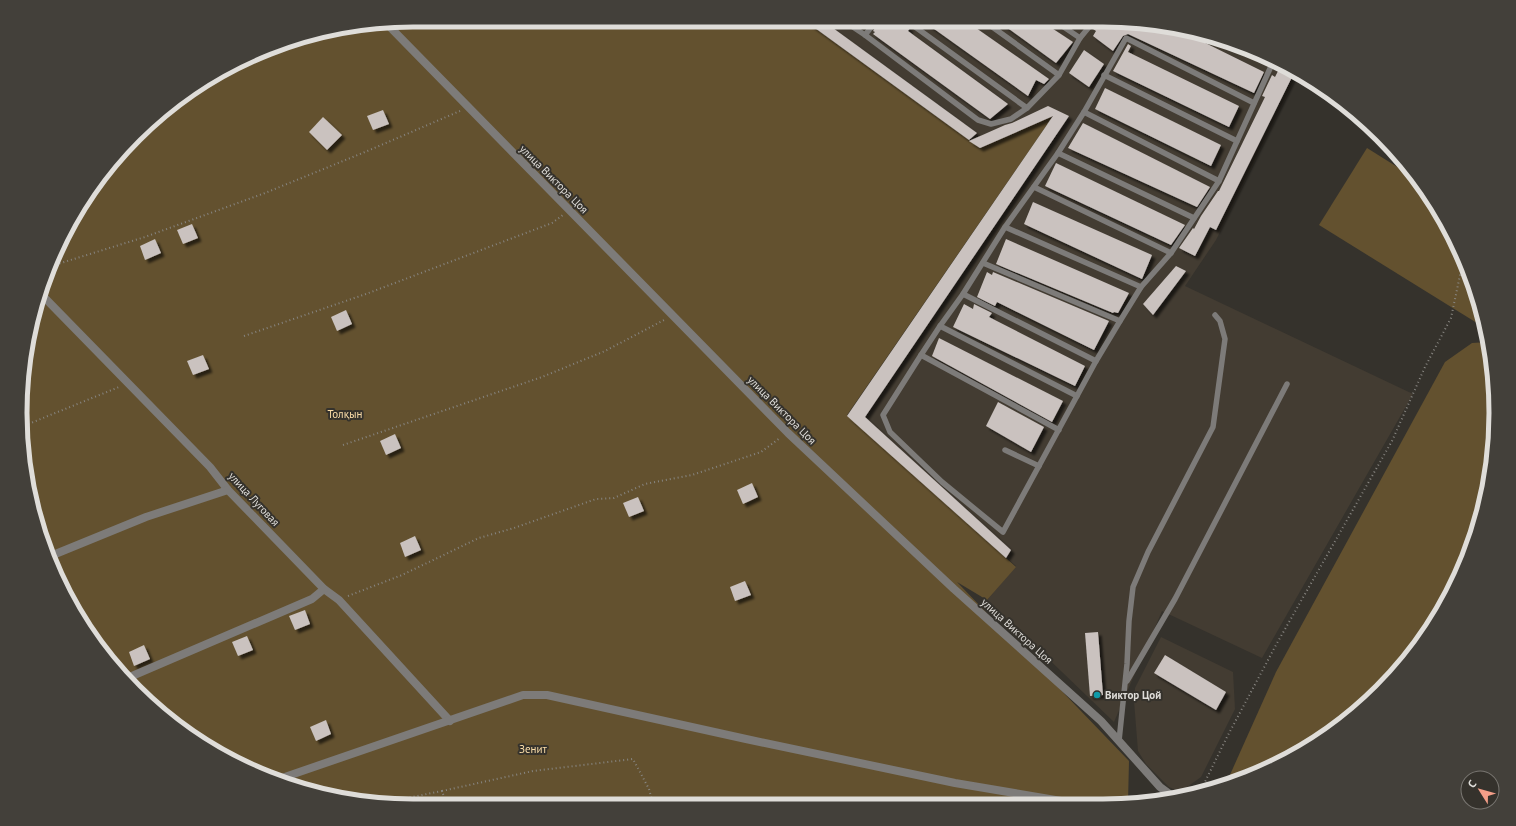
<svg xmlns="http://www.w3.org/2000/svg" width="1516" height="826" viewBox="0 0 1516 826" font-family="'PT Sans',sans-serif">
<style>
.built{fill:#433c32}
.green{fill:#63512f}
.building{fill:#cac2bf;filter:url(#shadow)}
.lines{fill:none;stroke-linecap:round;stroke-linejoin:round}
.path{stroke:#878580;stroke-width:2;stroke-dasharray:1 3;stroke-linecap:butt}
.service{stroke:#7d7b79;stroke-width:5.5}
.minor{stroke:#7d7b79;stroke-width:8}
.culture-dot{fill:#0f9aa8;stroke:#35322c;stroke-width:1.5}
.labels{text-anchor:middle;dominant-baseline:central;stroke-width:4;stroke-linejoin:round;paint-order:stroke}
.street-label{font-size:11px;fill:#dfddd9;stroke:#35322c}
.park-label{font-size:11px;fill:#fbdda8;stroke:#35322c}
.poi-label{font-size:11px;font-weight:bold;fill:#dfddd9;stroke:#35322c;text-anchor:start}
.rim{fill:none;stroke:#dfddd9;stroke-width:5}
</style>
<defs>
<filter id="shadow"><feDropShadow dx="3.5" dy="3.5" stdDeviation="1" flood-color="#0009"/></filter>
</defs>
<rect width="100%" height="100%" fill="#35322c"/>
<g class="built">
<path d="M804 20 1128 21 1205 33 1299 72 1216 240 1185 286 1413 394 1262 658 1162 611 1114 722 987 600 1016 566 847 415 1053 117 980 148Z"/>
<path d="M1161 637 1233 672 1235 709 1201 777 1180 792 1169 787 1146 764 1138 751 1134 701 1135 688Z"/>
</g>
<g class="green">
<path d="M413 20H804L980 148 1053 116 847 415 1016 567 987 600 957 582 1129 761 1128 803 388 805 311 793 217 753 174 725 118 672 86 631 50 564 33 514 21 439V387L33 312 50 262 86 195 118 154 174 101 217 73 286 41 337 28Z"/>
<path d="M1367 148 1418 180 1455 239 1483 311 1485 328 1319 225Z"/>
<path d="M1488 342 1495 387 1493 464 1475 539 1443 609 1381 691 1321 740 1230 785 1225 786 1276 672 1445 362 1472 343Z"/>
</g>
<g class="building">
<path d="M804 20H822L977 133 969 140Z"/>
<path d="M857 21H871L866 27Z"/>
<path d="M880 21H903L904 24 910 28 908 31 1008 104 990 119 873 34 875 32 873 31Z"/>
<path d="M923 21H966L1049 79 1044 84 1036 80 1028 96Z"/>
<path d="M998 21H1041L1073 42 1056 63Z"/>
<path d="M1098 21H1128L1177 29 1264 72 1254 93 1128 34 1123 36 1113 51 1093 36 1096 31 1093 29Z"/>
<path d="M1128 44 1131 46 1128 52 1239 106 1229 127 1113 71Z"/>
<path d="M1084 50 1104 64 1089 87 1069 73Z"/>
<path d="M1281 65 1295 71 1216 230 1210 227 1195 256 1179 248 1193 228 1194 229 1201 216 1218 191H1219L1265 97 1262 96 1272 75 1275 77Z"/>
<path d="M1105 88 1221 145 1211 166 1095 109Z"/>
<path d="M1048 106 1069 116 865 417 1011 550 1006 558 847 416 1053 116 980 148 969 141 1005 125 1012 123Z"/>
<path d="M383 110 389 124 373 130 367 116Z"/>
<path d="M323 117 342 135 327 150 309 132Z"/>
<path d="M1083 123 1091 127 1210 187 1197 207 1068 148Z"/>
<path d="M1056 163 1185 225 1171 245 1045 186Z"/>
<path d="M1033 202 1152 255 1142 279 1024 224Z"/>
<path d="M192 224 198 238 183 244 177 230Z"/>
<path d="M155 239 161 253 145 260 140 246Z"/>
<path d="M1006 239 1129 293 1118 313 1114 312 1113 313 996 264Z"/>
<path d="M1176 266 1186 271 1153 315 1143 304Z"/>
<path d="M987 272 992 275 993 272 1109 321 1094 350 997 302 995 306 977 297Z"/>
<path d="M964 304 973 309 974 304 992 313 989 317 1085 366 1075 386 953 327Z"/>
<path d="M346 310 352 324 337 331 331 317Z"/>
<path d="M939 338 1063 401 1052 422 932 356Z"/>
<path d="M203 355 209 369 193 375 187 361Z"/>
<path d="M998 402 1044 427 1031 452 986 426Z"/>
<path d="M395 434 401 448 386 455 380 441Z"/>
<path d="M752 483 758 497 743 504 737 490Z"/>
<path d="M638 497 644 511 629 517 623 503Z"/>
<path d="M415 536 421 550 405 557 400 543Z"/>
<path d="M745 581 751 595 735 601 730 587Z"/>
<path d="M305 610 310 624 295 630 289 616Z"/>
<path d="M1098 632 1103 695 1090 696 1085 633Z"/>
<path d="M247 636 253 650 238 656 232 642Z"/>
<path d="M144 645 150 659 134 666 129 652Z"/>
<path d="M1165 655 1226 692 1216 710 1154 673Z"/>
<path d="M326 720 331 734 316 741 310 727Z"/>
</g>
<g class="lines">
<g class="path">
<path d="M48 267 145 237 265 193 365 152 460 111"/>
<path d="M244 336 366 294 552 223 563 215"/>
<path d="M21 427 119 387"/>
<path d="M343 445 542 377 605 351 664 320"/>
<path d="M348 596 402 575 479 538 514 528 596 499 614 498 645 484 692 475 761 452 780 438"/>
<path d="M442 791 533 771 633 759 649 789 653 804"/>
<path d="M1200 792 1227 737 1276 645 1392 441 1425 367 1451 318 1463 261"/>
<path d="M387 805 402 799 442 791 447 805"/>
</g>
<g class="service">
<path d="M844 21 865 35"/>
<path d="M876 21 865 35 978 120 991 124 1011 119 1027 108 1059 75 1080 38 1094 21"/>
<path d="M907 21 1027 108"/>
<path d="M984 21 1059 75"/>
<path d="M1055 21 1080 38"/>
<path d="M1104 75 1237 141"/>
<path d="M1084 112 1219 181"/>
<path d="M1058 153 1194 218"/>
<path d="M1034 187 1171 253"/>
<path d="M1005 227 1141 287"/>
<path d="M983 263 1120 321"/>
<path d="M963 294 1096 361"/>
<path d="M921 355 940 326"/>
<path d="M1077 396 940 326 963 294 1005 227 1058 153 1084 112 1126 38 1254 103"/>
<path d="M1059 430 921 355 883 415 890 432 942 482 1003 532 1096 361 1120 321 1141 287 1171 253 1219 181 1273 62"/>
<path d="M1005 450 1039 466"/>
<path d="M1127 681 1175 599 1287 384"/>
<path d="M1119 741 1127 664 1129 621 1133 587 1148 552 1213 427 1225 339 1220 321 1215 315"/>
</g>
<g class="minor">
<path d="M386 23 788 433 954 589 1101 721 1160 787 1175 798"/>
<path d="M40 293 210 467 228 490 324 589 339 600 450 721"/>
<path d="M48 557 146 517 228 490"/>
<path d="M125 679 312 599 324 589"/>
<path d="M279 779 523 695H547L746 739 955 783 1073 803"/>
</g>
</g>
<circle class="culture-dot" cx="1097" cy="695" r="4"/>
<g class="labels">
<g class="street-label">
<text transform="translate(554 179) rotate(45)">улица Виктора Цоя</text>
<text transform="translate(782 410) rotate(45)">улица Виктора Цоя</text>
<text transform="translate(254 499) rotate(47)">улица Луговая</text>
<text transform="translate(1017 631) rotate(42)">улица Виктора Цоя</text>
</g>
<g class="park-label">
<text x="345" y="414">Толқын</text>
<text x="533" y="749">Зенит</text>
</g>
<g class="poi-label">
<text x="1105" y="695">Виктор Цой</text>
</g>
</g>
<path d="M0 0H1516V826H0ZM413 27H1103A386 386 0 0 1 1489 413V413A386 386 0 0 1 1103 799H413A386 386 0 0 1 27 413V413A386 386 0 0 1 413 27Z" fill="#43403a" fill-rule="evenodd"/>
<path class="rim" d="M413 27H1103A386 386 0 0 1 1489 413V413A386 386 0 0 1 1103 799H413A386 386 0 0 1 27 413V413A386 386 0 0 1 413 27Z"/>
<g transform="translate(1480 790) rotate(307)"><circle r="19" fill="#35322c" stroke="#797671"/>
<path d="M0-3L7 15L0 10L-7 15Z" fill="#f49e88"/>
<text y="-6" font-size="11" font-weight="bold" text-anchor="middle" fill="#dfddd9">С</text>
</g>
</svg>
